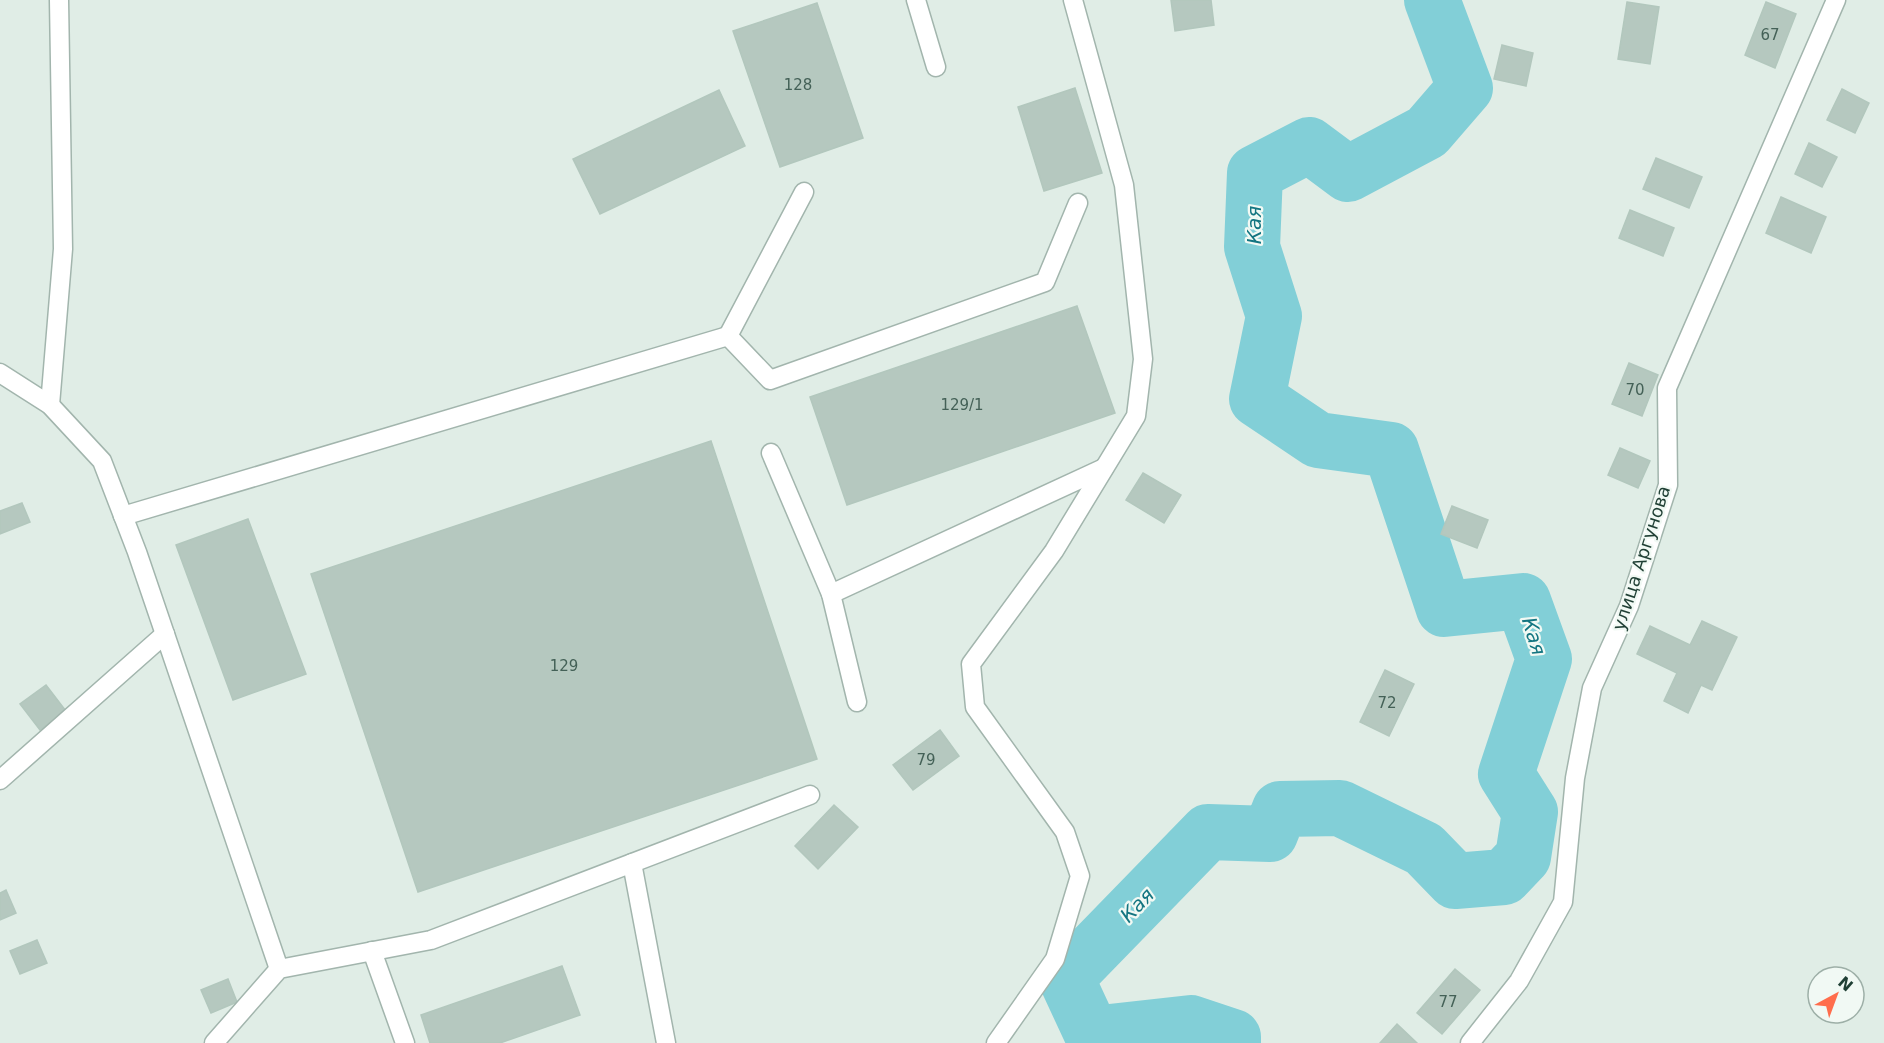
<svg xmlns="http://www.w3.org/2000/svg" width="1884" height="1043" viewBox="0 0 1884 1043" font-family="'DejaVu Sans',sans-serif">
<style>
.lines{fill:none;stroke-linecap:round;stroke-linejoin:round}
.river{stroke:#82cfd7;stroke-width:56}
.building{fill:#b5c8bf;stroke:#b2c7bd;stroke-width:1.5}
.minor-casing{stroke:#a2b5ad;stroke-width:21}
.minor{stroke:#fff;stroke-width:18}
.labels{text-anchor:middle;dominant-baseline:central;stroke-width:4.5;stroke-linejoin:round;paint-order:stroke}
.number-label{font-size:15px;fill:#446157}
.street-label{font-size:18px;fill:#1f3f34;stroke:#f1f9f4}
.water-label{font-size:20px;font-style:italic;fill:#137581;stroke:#f1f9f4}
</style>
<rect width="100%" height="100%" fill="#e0ede6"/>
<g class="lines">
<path class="river" d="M1233 1043V1037L1191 1023 1092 1034 1066 978 1208 832 1270 834 1280 809 1340 808 1424 849 1455 881 1504 877 1523 857 1530 812 1506 774 1544 659 1523 601 1444 609 1391 450 1318 440 1257 399 1274 316 1252 247 1255 173 1309 145 1348 174 1427 132 1465 88 1432 0"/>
</g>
<g class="building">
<path d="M1171 0H1211L1214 25 1175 31Z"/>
<path d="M1627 2 1659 7 1650 64 1618 59Z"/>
<path d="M1766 2 1796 14 1775 68 1745 55Z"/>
<path d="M817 3 863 138 780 167 733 31Z"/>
<path d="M1502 45 1533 53 1526 86 1494 79Z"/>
<path d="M1075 88 1102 173 1044 191 1018 107Z"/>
<path d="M1842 89 1869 103 1855 133 1827 120Z"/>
<path d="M719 90 745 146 600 214 573 159Z"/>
<path d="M1809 143 1837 157 1822 187 1795 174Z"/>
<path d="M1656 158 1702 177 1689 208 1643 189Z"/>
<path d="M1781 197 1826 217 1811 253 1766 233Z"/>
<path d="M1630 210 1674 228 1663 256 1619 238Z"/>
<path d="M1077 306 1115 413 847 505 810 397Z"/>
<path d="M1629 363 1658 375 1642 416 1612 404Z"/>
<path d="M711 441 817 759 418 892 311 574Z"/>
<path d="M1620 448 1650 461 1638 488 1608 475Z"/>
<path d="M1143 473 1181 495 1164 523 1126 500Z"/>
<path d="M22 503 30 522 0 534V511Z"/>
<path d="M1452 506 1488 520 1477 548 1441 534Z"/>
<path d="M248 519 306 674 233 700 176 545Z"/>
<path d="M1702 621 1737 637 1712 690 1701 685 1688 713 1664 701 1677 673 1637 654 1650 626 1690 645Z"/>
<path d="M1385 670 1414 684 1389 736 1360 722Z"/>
<path d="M46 685 66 711 40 730 20 704Z"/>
<path d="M940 730 959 756 913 790 893 765Z"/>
<path d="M834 805 858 827 818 869 795 846Z"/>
<path d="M6 890 16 913 0 920V893Z"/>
<path d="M37 940 47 963 20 974 10 951Z"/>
<path d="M562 966 580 1015 500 1043H430L421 1015Z"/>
<path d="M1455 969 1480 990 1442 1034 1417 1013Z"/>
<path d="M228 979 237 1002 211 1013 201 990Z"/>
<path d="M1397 1024 1417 1043H1380Z"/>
</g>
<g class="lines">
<defs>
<g id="minor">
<path d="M916 0 936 67"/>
<path d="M728 336 804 192"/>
<path d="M0 373 50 405 102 461 137 552 279 969"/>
<path d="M50 405 63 249 59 0"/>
<path d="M771 453 831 594"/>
<path d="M123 516 728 336 770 380 1045 282 1078 203"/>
<path d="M857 702 831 594 1104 468"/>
<path d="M0 780 165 634"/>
<path d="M632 863 666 1043"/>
<path d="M372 951 405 1043"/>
<path d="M214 1043 279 969 431 940 810 795"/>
<path d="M996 1043 1055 959 1080 876 1065 832 975 707 971 664 1054 551 1136 416 1143 359 1124 185 1073 0"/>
<path d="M1470 1043 1519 981 1563 902 1575 778 1592 688 1629 606 1668 485 1667 388 1836 0"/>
</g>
</defs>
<use href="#minor" class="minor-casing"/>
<use href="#minor" class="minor"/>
</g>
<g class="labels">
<g class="number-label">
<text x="1770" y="35">67</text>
<text x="798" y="85">128</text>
<text x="1635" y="390">70</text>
<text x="962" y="405">129/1</text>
<text x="564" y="666">129</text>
<text x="1387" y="703">72</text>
<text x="926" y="760">79</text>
<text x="1448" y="1002">77</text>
</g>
<g class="street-label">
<text transform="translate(1641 558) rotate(-72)">улица Аргунова</text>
</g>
<g class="water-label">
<text transform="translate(1254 225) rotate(-90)">Кая</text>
<text transform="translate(1534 636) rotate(73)">Кая</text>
<text transform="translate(1137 905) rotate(-46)">Кая</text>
</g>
</g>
<g transform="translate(1836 995) rotate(41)"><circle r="28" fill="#f1f9f4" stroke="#9dafa7" stroke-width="1.5"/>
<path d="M0-4.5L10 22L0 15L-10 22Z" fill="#ff6d4c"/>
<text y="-9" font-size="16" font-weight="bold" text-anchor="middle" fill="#1f3f34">N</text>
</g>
</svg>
